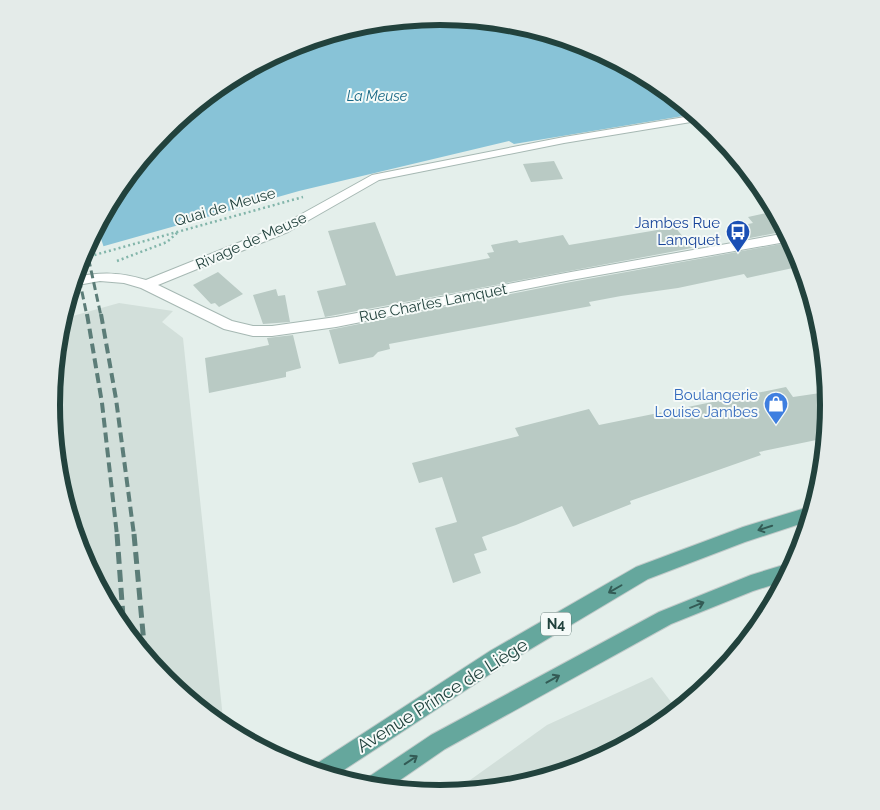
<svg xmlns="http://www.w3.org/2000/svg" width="880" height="810" viewBox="0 0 880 810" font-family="Raleway,sans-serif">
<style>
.built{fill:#d2dfda}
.water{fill:#88c3d7}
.pier{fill:#e4efeb}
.building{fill:#b9cac4}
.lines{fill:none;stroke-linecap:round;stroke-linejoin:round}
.minor-casing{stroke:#a6b8b3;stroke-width:2}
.major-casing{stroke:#c1cac9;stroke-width:2}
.path{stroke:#82b5aa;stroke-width:2.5;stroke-dasharray:2 3;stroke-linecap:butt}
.minor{fill:#fff;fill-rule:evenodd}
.major{fill:#65a79d;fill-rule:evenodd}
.rail-far2{stroke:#5c7d78;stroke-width:3;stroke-dasharray:8 4;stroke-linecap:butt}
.rail-far1{stroke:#5c7d78;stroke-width:4;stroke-dasharray:10 5;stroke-linecap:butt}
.rail{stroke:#5c7d78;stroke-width:5;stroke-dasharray:12 6;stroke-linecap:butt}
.oneway{stroke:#335b55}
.labels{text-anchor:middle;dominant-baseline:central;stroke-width:4;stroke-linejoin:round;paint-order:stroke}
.far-water-label{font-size:14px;font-style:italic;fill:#166684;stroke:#f5faf8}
.shield{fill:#f5faf8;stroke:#617975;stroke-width:1}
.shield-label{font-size:14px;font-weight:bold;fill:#22423d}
.street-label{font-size:15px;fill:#22423d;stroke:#f5faf8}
.transit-label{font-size:15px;fill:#164399;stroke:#f5faf8;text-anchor:end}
.shop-label{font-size:15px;fill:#366cbe;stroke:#f5faf8;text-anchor:end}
.near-street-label{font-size:18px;fill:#22423d;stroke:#f5faf8}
.rim{fill:none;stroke:#22423d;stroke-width:6}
</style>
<rect width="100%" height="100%" fill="#e4efeb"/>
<g class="built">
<path d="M119 303 173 311 162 322 183 338 224 728 165 680 117 621 81 554 59 481 51 405 59 329 62 319Z"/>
<path d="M652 677 678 711 656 728 588 764 516 786 452 793 547 725Z"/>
</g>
<path class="water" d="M440 16 516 24 589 46 656 82 695 114 514 144 509 141 299 191 83 252 117 189 165 130 224 82 291 46 364 24Z"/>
<path class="pier" d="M97 226 104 248 82 254 83 253Z"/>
<g class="building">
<path d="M554 161 563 179 531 182 523 164Z"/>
<path d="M775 211 786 231 740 240 729 228 753 223 748 217Z"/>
<path d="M375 222 396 276 490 258 487 253 494 252 491 245 517 240 519 243 563 235 569 245 675 227 692 248 325 317 317 291 346 285 328 231Z"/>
<path d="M792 242 802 266 747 278 744 274 678 288 621 296 589 302 591 306 389 344 390 349 378 352 373 357 339 364 329 330 571 282Z"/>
<path d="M218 272 243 294 219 307 215 303 211 304 193 285Z"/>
<path d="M276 289 278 296 285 295 290 322 263 324 253 295Z"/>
<path d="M293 335 301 368 286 372V377L209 393 205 358 269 345 267 338Z"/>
<path d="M786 387 793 397 827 392 829 405 826 438 759 452 761 455 630 501 631 504 573 527 562 506 516 525 482 537 487 550 474 554 481 573 453 583 435 528 457 522 442 477 419 483 412 463 519 436 515 428 589 409 599 425Z"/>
</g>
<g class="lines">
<defs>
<path id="minor" d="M697 115 703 120 564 143 379 180 288 232 158 285 232 321 253 326H272L336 317 571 272 787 233 791 241 571 280 336 327 272 336H253L224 329 141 288 124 283 100 281 72 286 74 277C102 272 119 272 146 280L280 226 372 175 564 137Z"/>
<g id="major">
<path d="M812 506H814L809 521 745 542 648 579 504 665 333 777 311 770 313 766 490 651 636 567 743 527Z"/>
<path d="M790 563 794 564 785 581 753 591 671 624 445 749 387 789 361 785 364 780 431 735 659 612 751 575Z"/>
</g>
</defs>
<use href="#minor" class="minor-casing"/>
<use href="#major" class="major-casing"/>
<g class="path">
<path d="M80 259 303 197"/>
<path d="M117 261 167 242 177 233"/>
</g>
<use href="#minor" class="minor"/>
<use href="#major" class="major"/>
<g class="rail-far2">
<path d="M86 247 101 316"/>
<path d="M77 268 87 316"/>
</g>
<g class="rail-far1">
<path d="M87 314 102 403 117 535"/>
<path d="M101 314 116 399 134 535"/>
<path d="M52 411 64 498"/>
</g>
<g class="rail">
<path d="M117 534 124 630"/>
<path d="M134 534 145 655"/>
</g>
</g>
<defs><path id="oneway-shaft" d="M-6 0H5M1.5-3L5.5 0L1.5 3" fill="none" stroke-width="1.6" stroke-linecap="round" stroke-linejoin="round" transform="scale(1.25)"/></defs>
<g class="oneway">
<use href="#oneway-shaft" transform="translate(765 528) rotate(162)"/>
<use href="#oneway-shaft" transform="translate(615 589) rotate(150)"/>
<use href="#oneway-shaft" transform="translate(697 605) rotate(-22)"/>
<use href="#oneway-shaft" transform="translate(553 679) rotate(-29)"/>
<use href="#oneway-shaft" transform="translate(411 760) rotate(-34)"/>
</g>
<defs>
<symbol id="bus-pin" viewBox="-11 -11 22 30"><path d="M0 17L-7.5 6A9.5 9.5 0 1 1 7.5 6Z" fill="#1a4fb4" stroke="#f5faf8"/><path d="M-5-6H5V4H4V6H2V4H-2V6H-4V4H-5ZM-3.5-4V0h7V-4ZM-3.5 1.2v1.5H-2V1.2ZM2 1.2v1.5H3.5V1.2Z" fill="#fff"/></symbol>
<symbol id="shop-pin" viewBox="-11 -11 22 30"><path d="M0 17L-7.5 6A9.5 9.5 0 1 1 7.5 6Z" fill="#3f7fe0" stroke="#f5faf8"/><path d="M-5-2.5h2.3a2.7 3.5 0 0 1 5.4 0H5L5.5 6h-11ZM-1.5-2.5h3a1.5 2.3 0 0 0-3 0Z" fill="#fff"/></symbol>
</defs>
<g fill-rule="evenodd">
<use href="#bus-pin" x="724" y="218" width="28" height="38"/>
<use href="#shop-pin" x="762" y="390" width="28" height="38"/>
</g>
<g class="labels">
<g class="far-water-label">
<text x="377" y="96">La Meuse</text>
</g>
<rect class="shield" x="541" y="612.5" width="30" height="23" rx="4"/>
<g class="shield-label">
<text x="556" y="624">N4</text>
</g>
<g class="street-label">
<text transform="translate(225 207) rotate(-16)">Quai de Meuse</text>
<text transform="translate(251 241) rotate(-24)">Rivage de Meuse</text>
<text transform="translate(433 303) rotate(-11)">Rue Charles Lamquet</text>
</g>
<g class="transit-label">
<text x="720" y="223">Jambes Rue<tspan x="720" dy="17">Lamquet</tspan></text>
</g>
<g class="shop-label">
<text x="758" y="395">Boulangerie<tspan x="758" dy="17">Louise Jambes</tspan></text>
</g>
<g class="near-street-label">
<text transform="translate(442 695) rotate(-32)">Avenue Prince de Liège</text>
</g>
</g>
<path d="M0 0H880V810H0ZM60 405a380 380 0 1 1 760 0a380 380 0 1 1-760 0Z" fill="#e4ebe9" fill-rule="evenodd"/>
<path class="rim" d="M60 405a380 380 0 1 1 760 0a380 380 0 1 1-760 0Z"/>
</svg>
